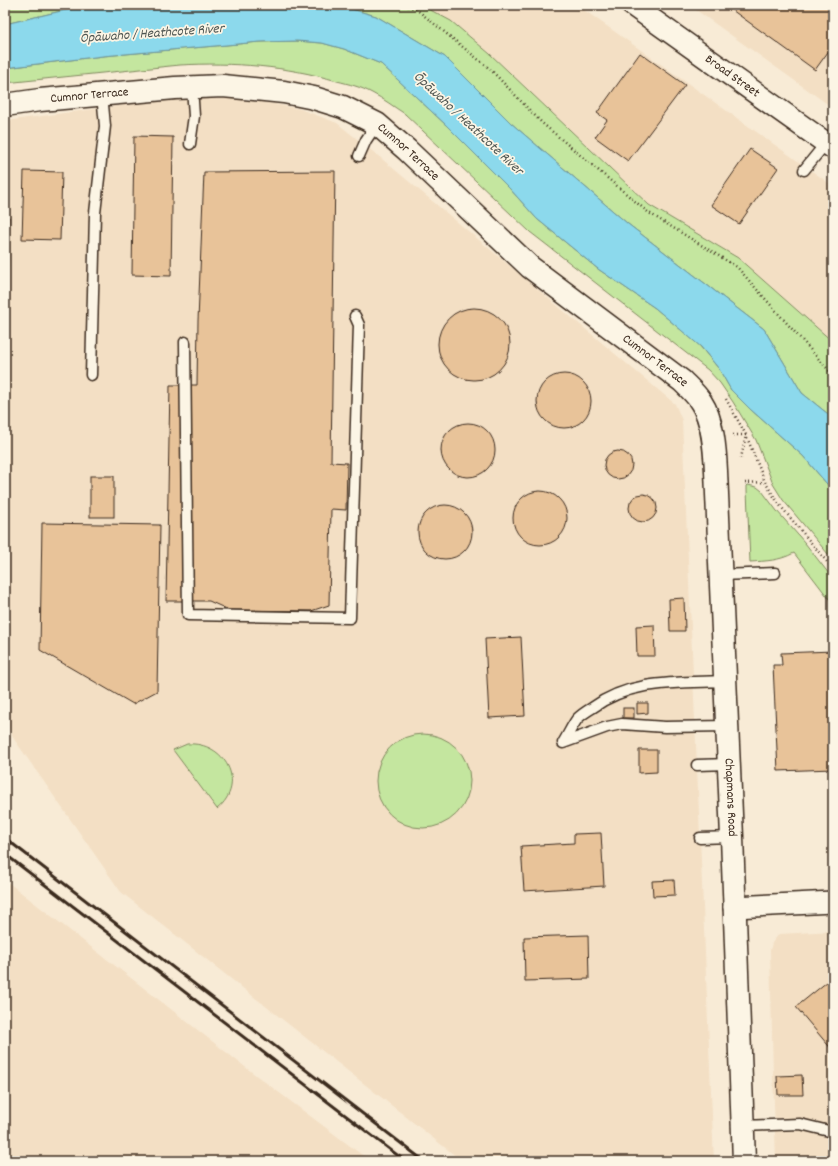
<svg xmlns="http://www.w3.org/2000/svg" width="838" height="1166" viewBox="0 0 838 1166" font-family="Dekko,sans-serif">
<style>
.built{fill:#f3dfc4}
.green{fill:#c4e69f;stroke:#80885e}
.water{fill:#8cd9ec;stroke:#6c939a}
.building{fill:#e8c399;stroke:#3b2a1e}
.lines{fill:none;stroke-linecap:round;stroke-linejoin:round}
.service-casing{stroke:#3b2a1e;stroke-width:13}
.minor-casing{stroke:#3b2a1e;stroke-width:24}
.tertiary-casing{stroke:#3b2a1e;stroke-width:25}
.path{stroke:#3b2a1e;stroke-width:2.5;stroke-dasharray:1 3;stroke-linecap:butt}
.service{stroke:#fcf5e5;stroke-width:10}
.minor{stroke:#fcf5e5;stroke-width:21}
.tertiary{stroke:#fcf5e5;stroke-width:22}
.rail{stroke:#3b2a1e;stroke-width:3}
.labels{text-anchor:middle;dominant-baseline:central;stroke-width:3.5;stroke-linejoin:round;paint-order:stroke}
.street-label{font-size:13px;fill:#3b2a1e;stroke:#fcf5e5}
.water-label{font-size:14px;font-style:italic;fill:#4f5652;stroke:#fcf5e5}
</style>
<rect width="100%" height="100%" fill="#f8ebd6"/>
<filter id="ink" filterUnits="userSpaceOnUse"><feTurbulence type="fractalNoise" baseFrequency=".025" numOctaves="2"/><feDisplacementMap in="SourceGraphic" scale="8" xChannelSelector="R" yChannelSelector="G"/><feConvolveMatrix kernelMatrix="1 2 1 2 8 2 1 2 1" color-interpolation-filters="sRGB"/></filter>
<g filter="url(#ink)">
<g class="built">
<path d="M421 5H577L833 186V342L738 258 649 205 490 54 451 21Z"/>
<path d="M689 5H833V108Z"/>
<path d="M244 98 300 109 337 123 376 154 675 404 682 420 714 1161H462L121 892 14 739 5 720V121L169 99Z"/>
<path d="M5 880 249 1070 370 1161H5Z"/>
<path d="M833 931V1161H776L773 1075 770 950 772 943 779 934Z"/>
</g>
<g class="green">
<path d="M5 5H101L83 6 5 24Z"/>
<path d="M337 5H421L451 21 490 54 649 205 738 258 833 342V418L802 393 764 329 628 224 511 123 445 57 376 16Z"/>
<path d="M297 41 322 43 344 49 381 64 446 125 510 189 537 219 598 269 655 308 699 345 719 369 731 390 750 409 803 456 833 491V560L783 500 773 484 756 440 733 402 720 383 708 370 530 232 405 114C394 107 384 99 372 93 361 87 349 84 337 81 286 66 233 62 180 65L5 83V68L14 67 103 56 260 42Z"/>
<path d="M748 485 757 487 762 491 777 511 805 543 833 579V604L794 553C779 561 766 561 750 562L747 490V486Z"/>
<circle cx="423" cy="781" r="47"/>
<path d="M187 744C225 741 248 784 217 809L173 750Z"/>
</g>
<path class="water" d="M101 5H337L376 16 445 57 511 123 628 224 764 329 802 393 833 418V491L803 456 750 409 731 390 719 369 701 347 655 308 598 269 537 219 510 189 446 125 381 64 344 49 322 43 297 41 260 42 103 56 5 68V24L83 6Z"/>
<g class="building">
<path d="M725 5H833V45L815 70Z"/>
<path d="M640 53 685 85 628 161 595 137 607 120 597 113Z"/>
<path d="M134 136 173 137 171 276 132 275Z"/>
<path d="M750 149 778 168 739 224 711 205Z"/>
<path d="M24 171 62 172 60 240 22 239Z"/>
<path d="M335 171 331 462 347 463 346 510 331 509 329 605 311 611 229 610 209 601H166L170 385H197L198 321 204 172Z"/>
<path d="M5 217H9L7 288H5Z"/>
<circle cx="474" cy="344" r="36"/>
<circle cx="564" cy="401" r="27"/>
<circle cx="468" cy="450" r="27"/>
<circle cx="618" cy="465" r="14"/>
<rect x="90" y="476" width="24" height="41"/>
<circle cx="540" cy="518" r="27"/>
<circle cx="643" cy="508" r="14"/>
<circle cx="445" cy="532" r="27"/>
<path d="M42 523 160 525 157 691 133 704 40 650Z"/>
<path d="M684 598 685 631H670L669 599Z"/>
<path d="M654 625 655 656H637L636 626Z"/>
<path d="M521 637 525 716 489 718 485 639Z"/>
<path d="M833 651V769L778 771 773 665H782L781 653Z"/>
<path d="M637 703H648V713L637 714Z"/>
<rect x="623" y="708" width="11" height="10"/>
<path d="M639 750H657V772L639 773Z"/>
<path d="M601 833 604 886 524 891 521 846 574 843V834Z"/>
<path d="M674 880 675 895 653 896 652 881Z"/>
<path d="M588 935 589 979 525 981 524 937Z"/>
<path d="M833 977V1051L796 1007Z"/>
<path d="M802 1075 803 1095H778L777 1076Z"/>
</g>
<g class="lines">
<defs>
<g id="service">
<path d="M190 144 194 116 192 87"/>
<path d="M359 156 366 140 377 124"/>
<path d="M804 170 826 143"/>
<path d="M185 342 188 615 350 618 359 325 355 316"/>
<path d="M91 375 95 213 105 126 102 94"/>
<path d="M720 575 775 573"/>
<path d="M725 681C678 683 632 679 592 708 587 711 581 715 577 719 572 726 568 735 563 743L607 727 622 724 665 727 727 726"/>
<path d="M697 765 729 764"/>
<path d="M700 838 732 837"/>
<path d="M743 1126 800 1124 833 1132"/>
</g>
<g id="minor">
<path id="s1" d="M632 5 833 148"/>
<path d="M734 907 833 902"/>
</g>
<g id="tertiary">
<path id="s2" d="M5 105 40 100 175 88 223 86 284 92 314 98 343 107 377 124 407 150 530 267 682 381C689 388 696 394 701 402 713 420 715 450 716 471L732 837 744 1161"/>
</g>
</defs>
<use href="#service" class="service-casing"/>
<use href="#minor" class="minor-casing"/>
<use href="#tertiary" class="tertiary-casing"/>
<g class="path">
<path d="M404 5 416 9 490 69 542 123 649 213 737 267 833 375"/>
<path d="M726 399 746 435 765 482 778 503 833 569"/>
<path d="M733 435H746L741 458"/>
<path d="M745 483 765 482"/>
</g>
<use href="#service" class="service"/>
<use href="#minor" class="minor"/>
<use href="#tertiary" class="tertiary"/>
<g class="rail">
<path d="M5 838 424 1161"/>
<path d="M5 854 405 1161"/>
</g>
</g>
</g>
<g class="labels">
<g class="street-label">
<text stroke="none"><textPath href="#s1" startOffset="123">Broad Street</textPath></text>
<text stroke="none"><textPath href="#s2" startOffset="85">Cumnor Terrace</textPath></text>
<text stroke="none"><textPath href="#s2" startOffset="421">Cumnor Terrace</textPath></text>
<text stroke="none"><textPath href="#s2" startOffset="745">Cumnor Terrace</textPath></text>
<text stroke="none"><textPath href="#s2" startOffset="1205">Chapmans Road</textPath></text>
</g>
<g class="water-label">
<text transform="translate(152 34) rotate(-4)">Ōpāwaho / Heathcote River</text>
<text transform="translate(468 124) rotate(43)">Ōpāwaho / Heathcote River</text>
</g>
</g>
<rect width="838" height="1166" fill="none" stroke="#fcf5e5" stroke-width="20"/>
<rect x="10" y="10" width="818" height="1146" fill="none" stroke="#3b2a1e" stroke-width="1.5" filter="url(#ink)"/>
</svg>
